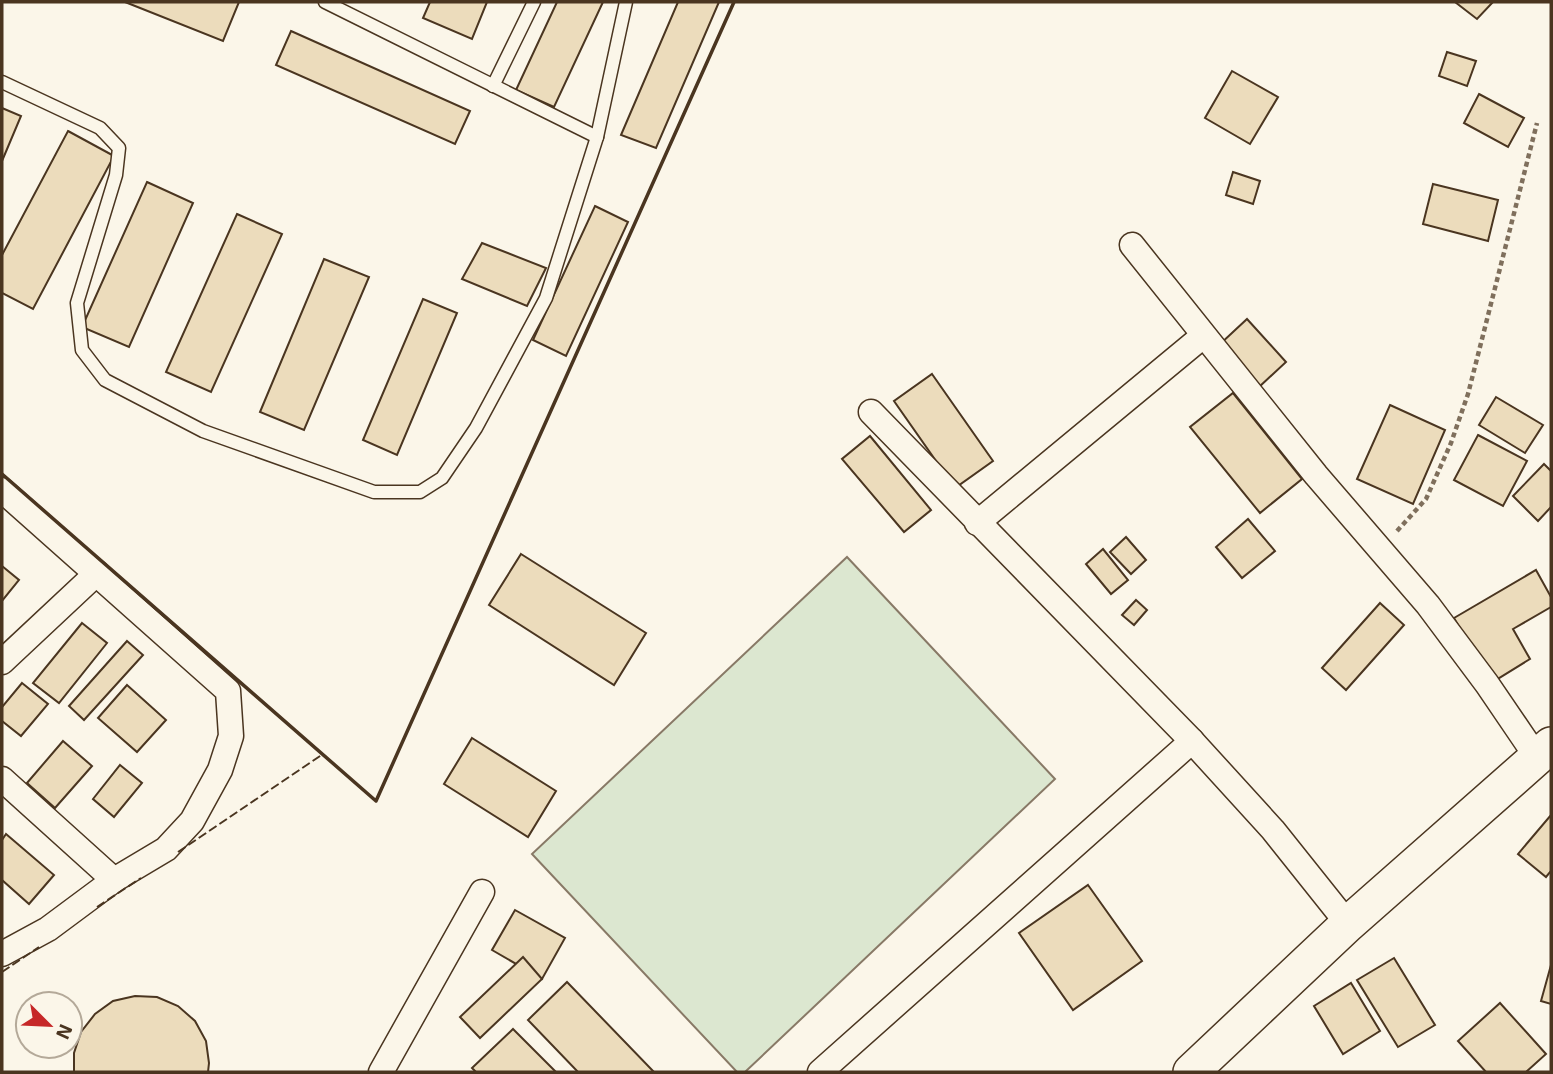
<svg xmlns="http://www.w3.org/2000/svg" width="1553" height="1074" viewBox="0 0 1553 1074" font-family="'Exo 2',sans-serif">
<style>
.green{fill:#dce7d0;stroke:#887966;stroke-width:2}
.building{fill:#ecdcbc;stroke:#4a3520;stroke-width:2}
.lines{fill:none;stroke-linecap:round;stroke-linejoin:round}
.lane-casing{stroke:#4a3520;stroke-width:15}
.street-casing{stroke:#4a3520;stroke-width:27}
.secondary-casing{stroke:#4a3520;stroke-width:38}
.path{stroke:#7f6f5c;stroke-width:4.5;stroke-dasharray:5 3.5;stroke-linecap:butt}
.lane{stroke:#fbf6e9;stroke-width:12}
.street{stroke:#fbf6e9;stroke-width:24}
.secondary{stroke:#fbf6e9;stroke-width:35}
.fence{stroke:#4a3520;stroke-width:2;stroke-dasharray:9 3.5;stroke-linecap:butt}
.wall{stroke:#4a3520;stroke-width:3.5}
</style>
<rect width="100%" height="100%" fill="#fbf6e9"/>
<path class="green" d="M847 557 1055 779 745 1072H737L532 854Z"/>
<g class="building">
<path d="M125 2H239L223 41Z"/>
<path d="M430 2H487L472 39 423 18Z"/>
<path d="M557 2H603L554 107 516 90Z"/>
<path d="M678 2H719L656 148 621 135Z"/>
<path d="M1455 2H1493L1477 19Z"/>
<path d="M291 31 470 111 455 144 276 65Z"/>
<path d="M1447 52 1476 61 1467 86 1439 76Z"/>
<path d="M1232 71 1278 97 1250 144 1205 118Z"/>
<path d="M1479 94 1524 118 1508 147 1464 123Z"/>
<path d="M2 108 21 116 2 161Z"/>
<path d="M68 131 114 156 33 309 2 293V255Z"/>
<path d="M1233 172 1260 181 1253 204 1226 195Z"/>
<path d="M147 182 193 203 129 347 82 327Z"/>
<path d="M1433 184 1498 200 1488 241 1423 224Z"/>
<path d="M595 206 628 222 566 356 533 340Z"/>
<path d="M237 214 282 234 211 392 166 372Z"/>
<path d="M482 243 546 268 527 306 462 279Z"/>
<path d="M324 259 369 277 304 430 260 412Z"/>
<path d="M423 299 457 313 397 455 363 440Z"/>
<path d="M1247 319 1286 362 1259 387 1219 345Z"/>
<path d="M932 374 993 461 955 488 894 401Z"/>
<path d="M1233 393 1302 479 1260 513 1190 427Z"/>
<path d="M1496 397 1543 425 1525 453 1479 425Z"/>
<path d="M1390 405 1445 430 1413 504 1357 479Z"/>
<path d="M1478 435 1527 461 1503 506 1454 480Z"/>
<path d="M870 436 931 510 904 532 842 459Z"/>
<path d="M1544 464 1551 471V507L1538 521 1513 496Z"/>
<path d="M1248 519 1275 551 1242 578 1216 547Z"/>
<path d="M1126 537 1146 560 1131 574 1110 552Z"/>
<path d="M1103 549 1128 580 1111 594 1086 564Z"/>
<path d="M521 554 646 633 614 685 489 605Z"/>
<path d="M2 566 19 580 2 601Z"/>
<path d="M1536 570 1551 597V607L1513 629 1530 659 1491 683 1454 618Z"/>
<path d="M1136 600 1147 610 1134 625 1122 615Z"/>
<path d="M1380 603 1404 625 1346 690 1322 668Z"/>
<path d="M82 623 107 643 59 703 33 683Z"/>
<path d="M127 641 143 655 84 720 69 706Z"/>
<path d="M22 683 48 704 21 736 2 721V707Z"/>
<path d="M127 685 166 720 137 752 98 718Z"/>
<path d="M472 738 556 791 528 837 444 784Z"/>
<path d="M63 741 92 766 55 808 27 783Z"/>
<path d="M120 765 142 783 114 817 93 799Z"/>
<path d="M1551 815V871L1546 877 1518 854Z"/>
<path d="M6 834 54 875 29 904 2 880V840Z"/>
<path d="M1088 885 1142 961 1073 1010 1019 933Z"/>
<path d="M515 910 565 938 542 979 492 950Z"/>
<path d="M523 957 542 979 480 1038 460 1017Z"/>
<path d="M1394 958 1435 1025 1398 1047 1357 980Z"/>
<path d="M1551 965V1004L1541 1001Z"/>
<path d="M567 982 654 1072H578L528 1020Z"/>
<path d="M1351 983 1380 1031 1343 1054 1314 1006Z"/>
<path d="M135 996 157 997 178 1006 195 1021 206 1041 209 1063 208 1072H74V1053L81 1032 95 1014 113 1001Z"/>
<path d="M1500 1003 1546 1054 1526 1072H1486L1458 1041Z"/>
<path d="M513 1029 556 1072H476L472 1068Z"/>
</g>
<g class="lines">
<defs>
<g id="lane">
<path d="M325 2 597 137"/>
<path d="M2 82 100 128 119 148 116 175 77 303 82 350 105 380 203 431 374 492H420L442 478 476 428 546 298 597 137 626 2"/>
<path d="M493 86 534 2"/>
</g>
<g id="street">
<path d="M1132 245 1316 475 1428 605 1487 684 1536 756"/>
<path d="M871 412 1192 741 1273 830 1348 924"/>
<path d="M2 490 228 691 231 736 220 770 192 821 166 849 114 880 48 929 2 954"/>
<path d="M977 523 1203 336"/>
<path d="M2 662 97 573"/>
<path d="M2 779 114 880"/>
<path d="M381 1072 482 892"/>
<path d="M820 1072 1192 741"/>
</g>
<path id="secondary" d="M1191 1072 1348 924 1551 745"/>
</defs>
<use href="#lane" class="lane-casing"/>
<use href="#street" class="street-casing"/>
<use href="#secondary" class="secondary-casing"/>
<path class="path" d="M1397 531 1426 499 1451 443 1468 394 1537 123"/>
<use href="#lane" class="lane"/>
<use href="#street" class="street"/>
<use href="#secondary" class="secondary"/>
<g class="fence">
<path d="M178 852 323 754"/>
<path d="M97 907 141 878"/>
<path d="M2 972 39 947"/>
</g>
<path class="wall" d="M2 474 376 801 734 2"/>
</g>
<rect width="1553" height="1074" fill="none" stroke="#4a3520" stroke-width="7"/>
<g transform="translate(49 1025) rotate(114)"><circle r="33" fill="#fbf6e9" stroke="#b4a999" stroke-width="2"/>
<path d="M0-5L12 26L0 18L-12 26Z" fill="#c62828"/>
<text y="-10" font-size="19" font-weight="bold" text-anchor="middle" fill="#4a3520">N</text>
</g>
</svg>
